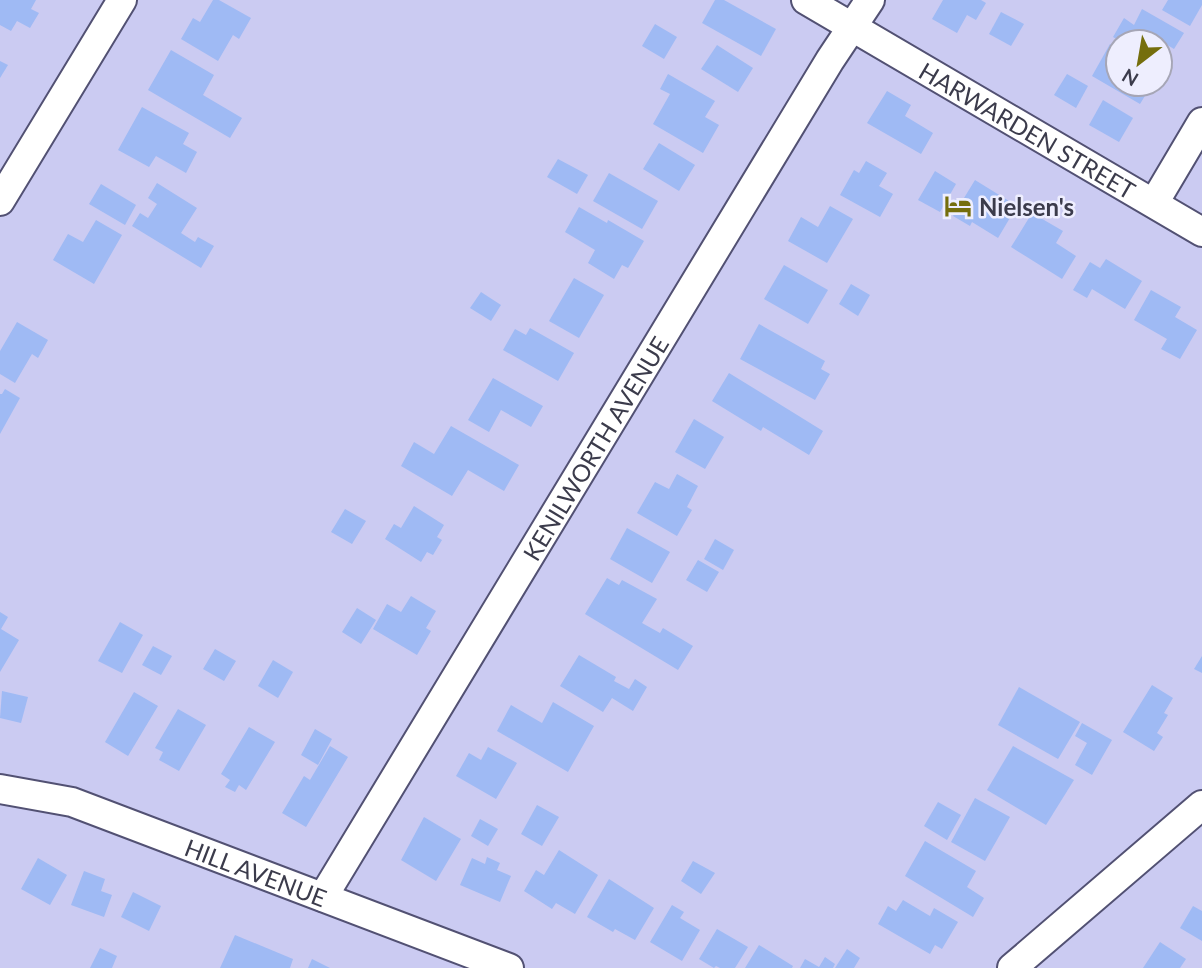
<svg xmlns="http://www.w3.org/2000/svg" width="1202" height="968" viewBox="0 0 1202 968" font-family="Lato,sans-serif">
<style>
.building{fill:#9fbaf4}
.lines{fill:none;stroke-linecap:round;stroke-linejoin:round}
.minor-casing{stroke:#525173;stroke-width:32}
.minor{stroke:#fff;stroke-width:28}
.labels{text-anchor:middle;dominant-baseline:central;stroke-width:5;stroke-linejoin:round;paint-order:stroke}
.street-label{font-size:24px;fill:#3b3b4b;stroke:#eeeefe}
.poi-label{font-size:24px;font-weight:bold;fill:#3b3b4b;stroke:#eeeefe;text-anchor:start}
</style>
<rect width="100%" height="100%" fill="#cbcbf2"/>
<g class="building">
<path d="M0 0H36L31 9 39 13 30 28 17 21 11 31 0 25Z"/>
<path d="M213 0H219L251 18 239 39 233 35 218 61 181 39 193 18 200 22Z"/>
<path d="M715 0H724L776 29 761 56 702 23Z"/>
<path d="M943 0H981L986 3 976 20 967 15 957 33 932 19Z"/>
<path d="M1168 0H1202V5L1190 26 1162 10Z"/>
<path d="M1142 9 1184 33 1174 49 1159 40 1122 42 1113 37 1124 18 1134 25Z"/>
<path d="M1001 12 1024 24 1011 46 989 34Z"/>
<path d="M655 24 677 37 664 59 642 46Z"/>
<path d="M1110 44 1118 49V84H1147L1151 86 1140 104 1092 76Z"/>
<path d="M717 45 753 68 738 92 701 69Z"/>
<path d="M171 50 214 75 203 95 242 118 230 138 148 90Z"/>
<path d="M0 61 8 65 0 78Z"/>
<path d="M668 74 715 101 705 117 719 125 703 153 653 124 670 94 660 89Z"/>
<path d="M1067 74 1088 86 1076 108 1054 95Z"/>
<path d="M887 91 911 105 905 116 933 133 921 154 867 123Z"/>
<path d="M1103 100 1133 118 1119 142 1089 125Z"/>
<path d="M142 107 189 133 183 144 197 152 186 173 156 156 149 167 118 150Z"/>
<path d="M659 143 695 165 679 191 643 169Z"/>
<path d="M558 159 588 175 577 194 547 177Z"/>
<path d="M866 161 887 173 879 186 893 194 880 217 840 195 854 170 859 173Z"/>
<path d="M935 171 956 184 940 212 918 200Z"/>
<path d="M609 173 658 201 642 229 593 201Z"/>
<path d="M975 180 1017 206 998 238 972 222 970 226 953 216Z"/>
<path d="M157 183 197 208 181 233 195 242 198 237 214 246 201 268 132 226 140 213 148 218 157 204 148 198Z"/>
<path d="M101 184 136 205 125 225 89 204Z"/>
<path d="M830 206 853 219 827 263 788 241 801 217 818 227Z"/>
<path d="M579 207 607 223 608 220 644 241 628 268 622 265 614 279 588 263 595 250 565 232Z"/>
<path d="M1032 213 1063 231 1056 243 1076 256 1062 279 1011 247Z"/>
<path d="M96 220 122 235 94 284 53 260 68 234 83 242Z"/>
<path d="M1106 259 1142 281 1125 309 1092 289 1087 298 1073 290 1090 262 1100 268Z"/>
<path d="M784 265 828 290 808 324 764 299Z"/>
<path d="M574 278 604 295 579 338 549 321Z"/>
<path d="M851 284 870 295 858 316 839 304Z"/>
<path d="M1151 290 1181 307 1175 317 1197 330 1180 359 1161 349 1167 339 1134 320Z"/>
<path d="M481 292 501 305 491 321 470 308Z"/>
<path d="M17 322 48 340 38 358 32 354 15 383 0 374V351Z"/>
<path d="M759 324 825 361 821 369 830 374 815 400 740 359Z"/>
<path d="M530 328 574 353 558 381 503 350 515 329 526 335Z"/>
<path d="M729 373 823 431 809 455 763 427 761 431 712 401Z"/>
<path d="M493 378 543 406 531 427 501 410 489 432 468 420Z"/>
<path d="M5 389 20 398 0 434V394H2Z"/>
<path d="M694 419 724 437 705 469 675 452Z"/>
<path d="M451 426 519 465 504 491 468 470 452 496 401 466 414 442 434 454Z"/>
<path d="M677 474 698 486 687 507 692 510 677 536 637 513 655 482 669 489Z"/>
<path d="M414 506 444 525 437 537 442 540 433 555 427 552 421 562 385 539 394 524 401 528Z"/>
<path d="M345 509 366 521 352 544 331 532Z"/>
<path d="M627 528 670 552 652 583 610 559Z"/>
<path d="M715 539 734 550 723 570 704 559Z"/>
<path d="M698 560 719 572 707 592 686 580Z"/>
<path d="M607 578 619 585 622 580 657 599 642 623 660 633 663 628 693 646 678 670 585 614Z"/>
<path d="M411 596 436 611 426 628 431 631 417 655 373 629 387 604 401 612Z"/>
<path d="M357 608 376 620 361 644 342 632Z"/>
<path d="M0 612 8 617 1 629 19 640 0 672Z"/>
<path d="M120 622 143 635 122 673 98 661Z"/>
<path d="M153 646 172 656 161 675 142 665Z"/>
<path d="M215 649 236 661 224 681 203 669Z"/>
<path d="M579 655 616 677 614 681 629 689 635 679 647 687 633 711 612 698 603 712 560 686Z"/>
<path d="M1202 656V673L1194 669Z"/>
<path d="M273 660 293 672 278 698 258 686Z"/>
<path d="M1152 685 1173 698 1164 713 1168 715 1157 733 1163 737 1154 751 1123 732Z"/>
<path d="M1019 687 1080 722 1058 759 998 725Z"/>
<path d="M2 691 28 697 21 723 0 718Z"/>
<path d="M134 692 158 706 128 756 105 742Z"/>
<path d="M553 702 594 726 568 772 497 731 511 705 542 723Z"/>
<path d="M178 709 206 725 179 771 159 760 163 752 155 748Z"/>
<path d="M1082 723 1112 740 1092 775 1075 765 1087 743 1075 736Z"/>
<path d="M249 727 275 742 246 790 239 785 235 792 225 787 230 780 221 774Z"/>
<path d="M315 729 332 739 318 765 301 755Z"/>
<path d="M330 746 348 757 306 827 282 813 304 776 310 780Z"/>
<path d="M1013 746 1074 780 1046 825 987 790Z"/>
<path d="M488 747 517 763 496 799 456 776 469 753 481 760Z"/>
<path d="M975 798 1010 817 985 861 951 842Z"/>
<path d="M938 802 961 815 947 840 924 826Z"/>
<path d="M537 805 559 817 542 846 521 834Z"/>
<path d="M424 817 461 839 436 881 401 860Z"/>
<path d="M480 819 498 829 488 846 471 836Z"/>
<path d="M925 841 976 871 967 887 984 898 973 917 905 876Z"/>
<path d="M559 850 598 875 575 914 556 903 552 909 524 891 536 870 544 875Z"/>
<path d="M487 857 500 863 497 870 511 876 500 902 460 885 472 858 485 864Z"/>
<path d="M38 858 67 875 50 905 21 889Z"/>
<path d="M693 861 715 873 701 894 681 881Z"/>
<path d="M84 871 105 879 101 891 112 895 104 917 71 905Z"/>
<path d="M609 879 654 908 635 940 615 929 613 932 587 917Z"/>
<path d="M133 892 161 906 149 931 121 917Z"/>
<path d="M903 900 930 916 934 908 958 922 942 949 935 945 930 954 878 924 888 906 896 911Z"/>
<path d="M672 905 684 912 680 918 700 930 682 961 650 942Z"/>
<path d="M1193 906 1202 911V941L1180 928Z"/>
<path d="M717 929 748 947 735 968H720L716 966 714 968 699 959Z"/>
<path d="M235 935 293 959 290 968H220Z"/>
<path d="M1160 942 1186 959 1180 968H1143Z"/>
<path d="M759 945 793 966 792 968H745Z"/>
<path d="M100 948 117 956 112 968H90Z"/>
<path d="M847 949 860 958 854 968H835Z"/>
<path d="M825 957 835 964 833 968H800L805 959 819 967Z"/>
<path d="M312 959 330 968H308Z"/>
</g>
<g class="lines">
<defs>
<g id="minor">
<path id="s1" d="M806 0 1202 232"/>
<path d="M0 201 122 0"/>
<path d="M1154 203 1202 122"/>
<path id="s2" d="M0 789 72 802 509 968"/>
<path id="s3" d="M323 897 830 60 870 0"/>
<path d="M1012 968 1202 805"/>
</g>
</defs>
<use href="#minor" class="minor-casing"/>
<use href="#minor" class="minor"/>
</g>
<defs>
<symbol id="hotel-bare" viewBox="-9 -9 18 18"><path d="M-6-4.5h1.5V1H6V5H4.5V3h-9V5H-6ZM-4 0a1.8 1.8 0 1 1 3.6 0ZM.5 0V-2.5h3Q6-2.5 6 0Z" fill="#756e0d" stroke="#eeeefe" stroke-width="2.5" paint-order="stroke"/></symbol>
</defs>
<g fill-rule="evenodd">
<use href="#hotel-bare" x="939" y="187" width="38" height="38"/>
</g>
<g class="labels">
<g class="street-label">
<text stroke="none"><textPath href="#s1" startOffset="257">HARWARDEN STREET</textPath></text>
<text stroke="none"><textPath href="#s3" startOffset="525">KENILWORTH AVENUE</textPath></text>
<text stroke="none"><textPath href="#s2" startOffset="270">HILL AVENUE</textPath></text>
</g>
<g class="poi-label">
<text x="979" y="206">Nielsen's</text>
</g>
</g>
<g transform="translate(1139 63) rotate(211)"><circle r="33" fill="#eeeefe" stroke="#a6a6b6" stroke-width="2"/>
<path d="M0-5L12 26L0 18L-12 26Z" fill="#756e0d"/>
<text y="-10" font-size="19" font-weight="bold" text-anchor="middle" fill="#3b3b4b">N</text>
</g>
</svg>
